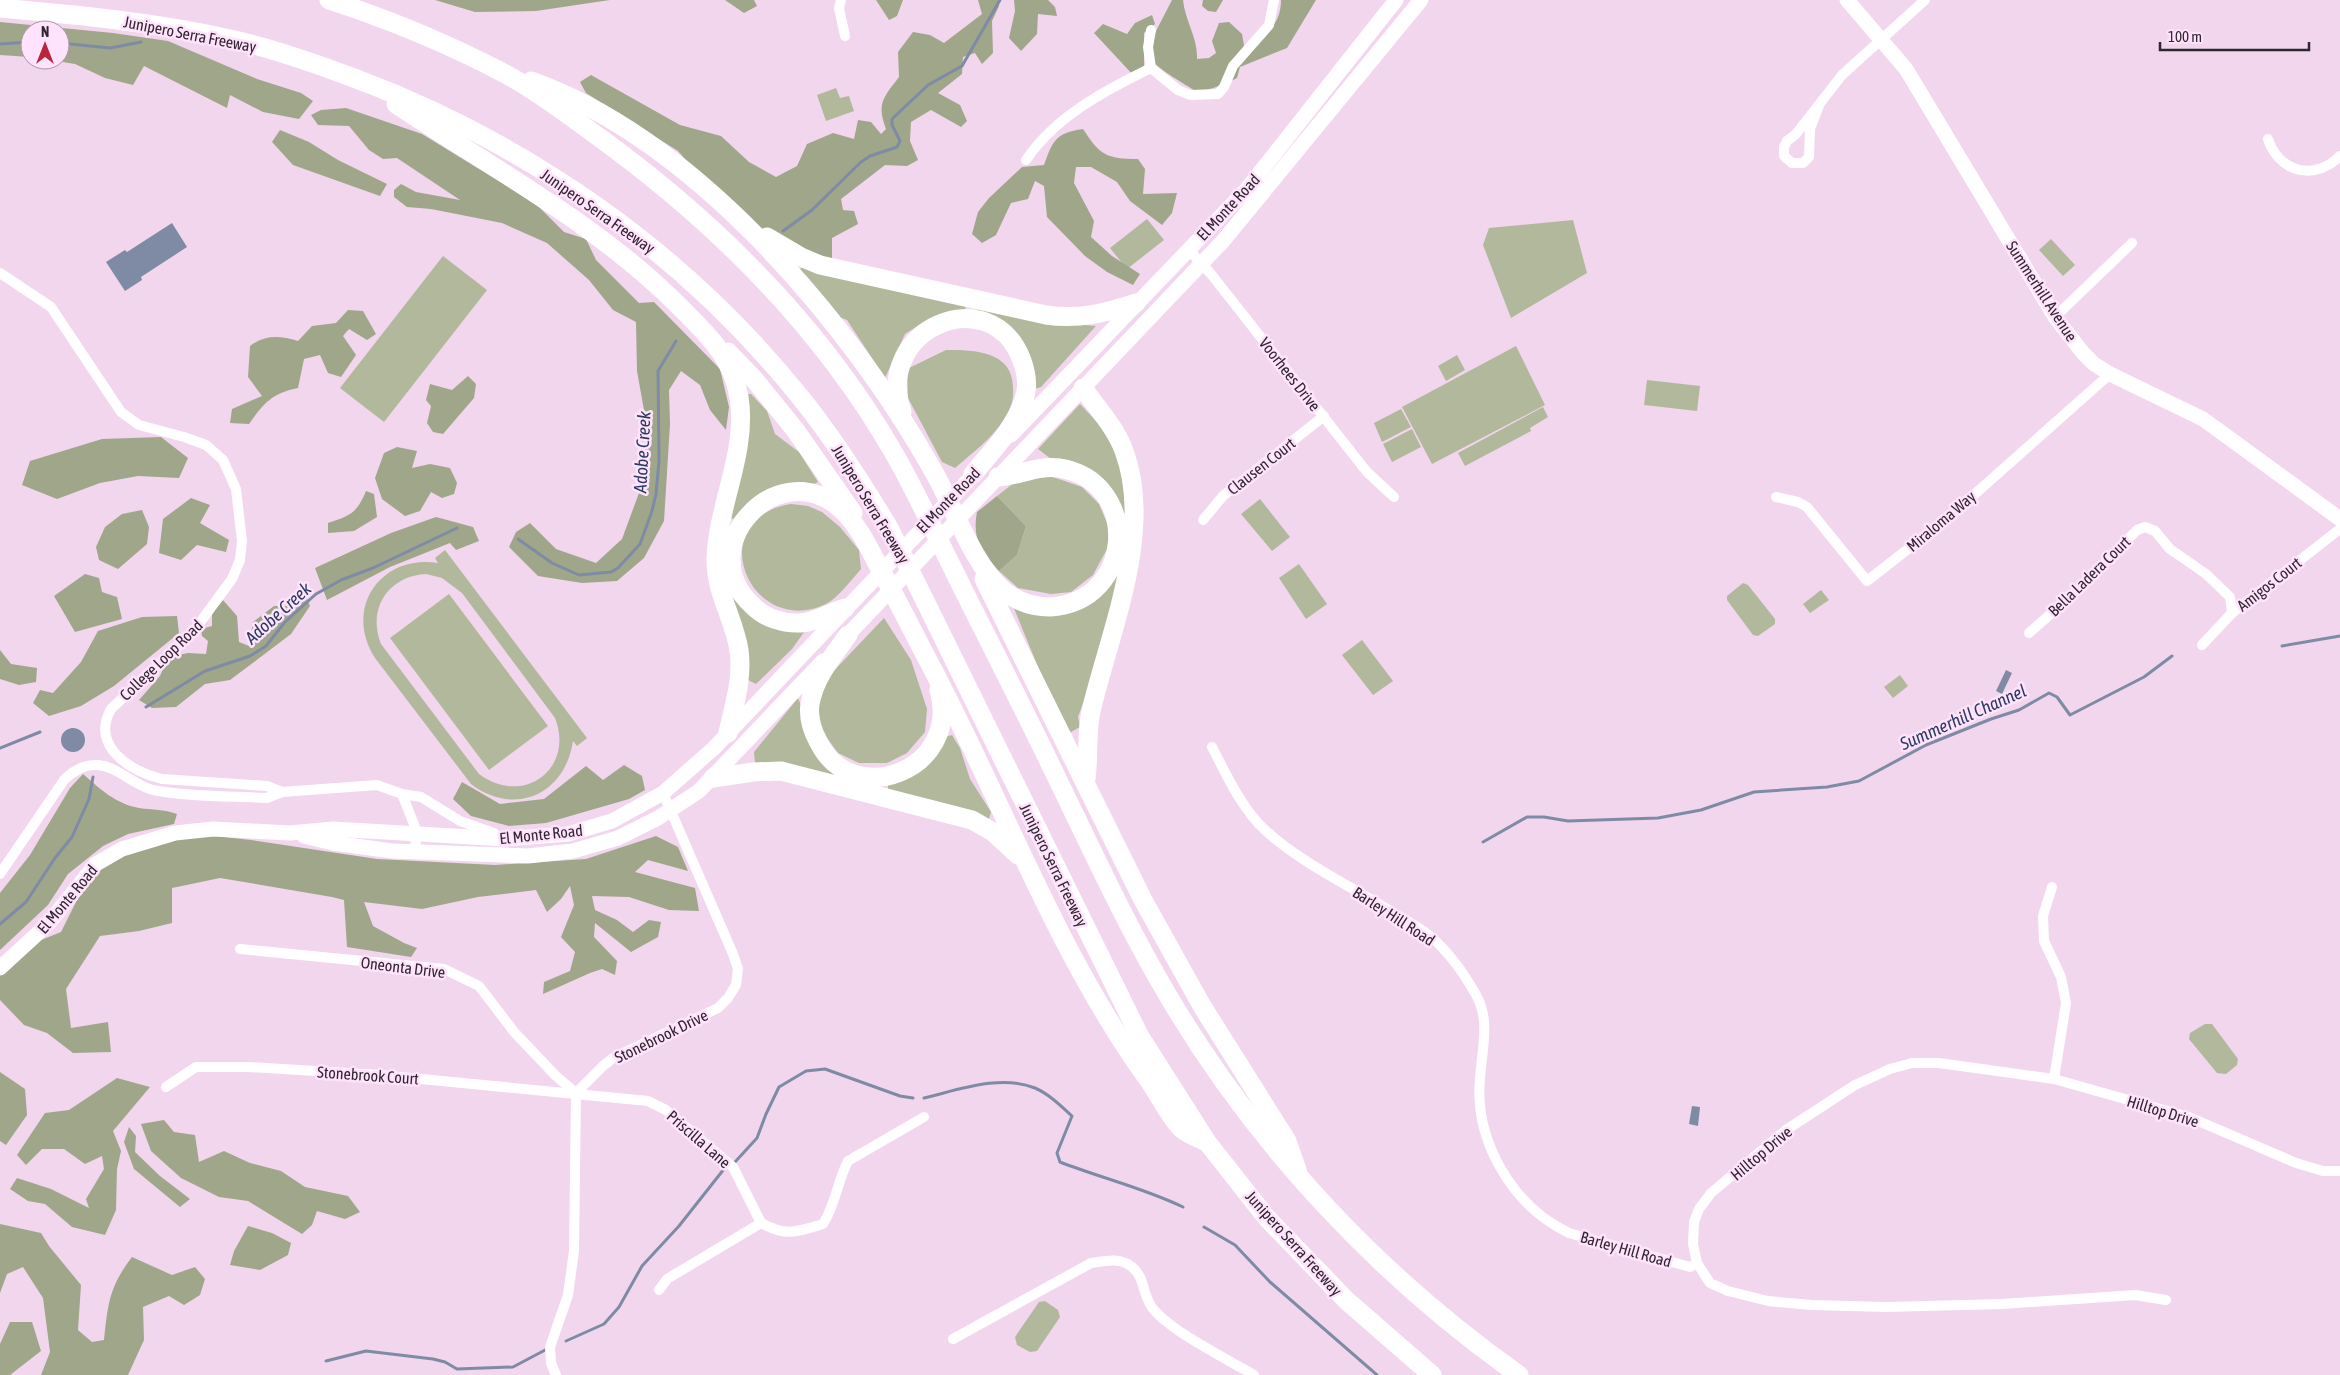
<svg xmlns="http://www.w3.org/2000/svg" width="2340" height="1375" viewBox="0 0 2340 1375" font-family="'Asap Condensed',sans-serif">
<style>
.green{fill:#b2b89c;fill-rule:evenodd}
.forest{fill:#a0a68a}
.water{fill:#7f8ba4}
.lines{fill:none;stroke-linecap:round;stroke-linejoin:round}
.stream{stroke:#7f8ba4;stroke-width:3}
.street{stroke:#fff;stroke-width:10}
.secondary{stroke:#fff;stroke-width:15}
.highway{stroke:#fff;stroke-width:19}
.labels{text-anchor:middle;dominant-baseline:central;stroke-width:5;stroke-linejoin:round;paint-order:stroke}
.street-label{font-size:16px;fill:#30262f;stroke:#ffe3fc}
.water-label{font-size:18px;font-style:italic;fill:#2a3b61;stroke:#ffe3fc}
</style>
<rect width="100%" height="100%" fill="#f1d6ee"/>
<g class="green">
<path d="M836 88 840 98 849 96 854 111 826 121 817 95Z"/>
<path d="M1147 219 1164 240 1127 269 1110 248Z"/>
<path d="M1573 220 1587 273 1511 318 1483 245 1489 228Z"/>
<path d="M2051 239 2075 265 2063 276 2039 250Z"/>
<path d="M443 256 487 290 384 422 340 388Z"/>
<path d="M803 266 965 304 966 312 927 320 905 334 885 378 847 320 828 313 796 274Z"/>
<path d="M978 306 1052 322 1096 326 1041 387 1031 390V377L975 314Z"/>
<path d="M1516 346 1545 405 1432 464 1402 407Z"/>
<path d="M946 350C975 350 1012 351 1013 387 1014 400 1011 408 1004 419 993 438 971 454 955 468L942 462 908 398 907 369Z"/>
<path d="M1457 355 1465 370 1446 381 1438 366Z"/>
<path d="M1647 380 1700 386 1697 411 1644 405Z"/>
<path d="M741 394H751L767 411 775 434 799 452 818 482C804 489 793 484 779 487 759 491 746 504 733 519L728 516Z"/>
<path d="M1080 404 1109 435 1127 483V513H1122L1038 449Z"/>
<path d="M1543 407 1548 417 1530 428 1531 431 1465 466 1458 453Z"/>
<path d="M1401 409 1411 427 1382 442 1374 423Z"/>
<path d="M1412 429 1421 447 1392 462 1383 444Z"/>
<path d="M1050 476 1082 487 1099 504 1110 530 1107 549 1093 575 1071 592 1051 594 1018 588 999 571 1017 555 1026 526 997 496 1019 479Z"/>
<path d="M1260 499 1290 537 1272 551 1241 514Z"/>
<path d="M791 504 808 506 822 512 840 527 859 550 861 569C851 580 839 597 826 604 750 640 700 519 791 504Z"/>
<path d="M445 550 587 738 577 746 573 741C565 795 514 817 471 784L375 658C343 608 381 554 438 563L435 558ZM426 574 442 578 462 593 555 718C575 769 523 807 479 774L381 644C367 609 388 576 426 574Z"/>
<path d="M1123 551 1101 654 1078 717 1080 727 1069 733 1045 684 1011 601 1056 611Z"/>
<path d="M1299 564 1327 604 1306 619 1279 578Z"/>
<path d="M1743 583 1748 585 1775 619V624L1758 636 1753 635 1727 600V596Z"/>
<path d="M725 590 740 605 764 622 807 628 792 649 756 684 744 678Z"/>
<path d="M1821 590 1829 600 1810 613 1803 604Z"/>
<path d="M449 594 548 726 489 770 390 638Z"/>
<path d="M884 618 911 660 927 709 925 732 907 753 887 763H859L838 753 822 731 818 708 827 678Z"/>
<path d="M1362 640 1393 681 1373 695 1342 655Z"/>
<path d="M1900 675 1908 686 1893 698 1884 687Z"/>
<path d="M798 698 824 761 838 779 755 763 754 752Z"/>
<path d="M952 735 960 748 970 779 991 812 988 822 888 794V781L937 739Z"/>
<path d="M2205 1024H2212L2238 1059 2237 1065 2226 1074 2217 1073 2189 1039 2190 1033Z"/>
<path d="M1045 1301 1058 1310 1060 1317 1037 1351 1030 1352 1017 1345 1015 1337 1039 1302Z"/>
</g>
<g class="forest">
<path d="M435 0H610L536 11 475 12Z"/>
<path d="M725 0H754L757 6 744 13Z"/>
<path d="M876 0H903L897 16 889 20Z"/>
<path d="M978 0H999V6L992 21 993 53 982 64 975 53 963 57 962 74 938 93 960 105 967 121 961 127 931 110 911 122 910 141 918 160 907 166 885 165 841 199 843 210 854 211 858 224 832 238V259L792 249 755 224 717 196 678 151 586 93 580 82 591 75 680 125 721 136 749 162 776 177 797 166 807 144 833 133 854 139 858 120 871 122 881 134 886 129C876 103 884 97 899 77L898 52 913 32 930 35 944 43 982 14Z"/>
<path d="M1014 0H1048L1055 7 1057 16 1038 14 1037 34 1021 51 1009 38 1015 11Z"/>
<path d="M1172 0H1183C1185 21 1198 38 1197 59L1209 58 1216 53 1212 41 1219 23 1229 22 1242 34 1245 51C1264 36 1281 26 1281 0H1316L1287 48 1240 67 1237 78 1225 84 1198 93C1181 81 1161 72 1147 56L1156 31Z"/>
<path d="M1203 0H1223L1216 12 1208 11 1202 6Z"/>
<path d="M1152 15 1155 24 1144 33V71L1134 76 1094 33 1103 24 1127 34 1135 23Z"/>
<path d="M0 22 113 33 168 41 257 79 301 93 313 101 299 119 263 112 230 95 227 108 144 66 133 85 105 78 75 64 50 60H60V30H30V57L0 55Z"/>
<path d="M346 108 422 134 536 204 564 232 586 239 596 260 639 303 654 302 720 369 729 407 726 430 710 410 700 385 681 371 669 390 670 424 664 521 644 558 617 581 582 583 538 576 509 547 516 532 530 523 556 549 596 563 622 539 639 493 647 427 637 371 636 322 613 310 589 280 547 243 502 223 431 209 407 207 394 197V190L401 184 416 192 460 200 397 158 383 159 369 150 349 126 318 125 311 115 321 110Z"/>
<path d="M1083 129C1100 155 1106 159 1138 159L1145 169 1143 194 1177 193 1172 213 1162 225 1130 201 1117 182 1091 167H1076L1074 183 1094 221 1091 237 1112 256 1140 274 1133 285 1107 272 1085 256 1047 217 1044 186 1035 181 1028 199 1011 203 996 235 982 243 972 234 978 212 989 198 1022 167 1044 165C1053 141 1055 133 1083 129Z"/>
<path d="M280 130 309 142 338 160 387 184 380 196 293 165 272 142Z"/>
<path d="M348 310 363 311 376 334 367 340 349 329 343 336 356 355 341 377 328 373 320 355 304 359 298 388C272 393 263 404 249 424L230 423 232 409 262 396 248 377 250 346C266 334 280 336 298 341L312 326 336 323Z"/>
<path d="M468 376 476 384 474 398 443 434 433 432 427 423 431 406 426 400 430 384 452 390Z"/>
<path d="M161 437 188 458 179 478 138 476 100 483 57 499 22 485 30 461 102 439Z"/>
<path d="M397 447 417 451 412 468 430 464 450 468 457 483 454 494 442 498 431 492 420 511 405 516 382 499 375 478 384 453Z"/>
<path d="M366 491 374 494 377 517 354 531 328 533V523C350 516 357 513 366 491Z"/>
<path d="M997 496 1026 526 1017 555 999 571C981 551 972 540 977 512Z"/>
<path d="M191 498 210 505 200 523 229 540 226 552 197 545 181 560 159 553 163 519Z"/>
<path d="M142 510 149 527 147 544 118 569 99 560 96 547 105 527 122 514Z"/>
<path d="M436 517 473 527 479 541 456 550 450 543 390 567 327 600 315 568 391 533Z"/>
<path d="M85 574 99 578 102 592 117 597 122 619 75 632 54 596Z"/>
<path d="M305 593 310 606 291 634 230 680 205 684 176 707 152 708 139 700 160 676 168 657 188 653 206 654 208 641 202 636 201 629 212 626V613L223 600 237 616 239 642 249 646 253 622 274 606H289Z"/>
<path d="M177 616 179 633 114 686 81 706 49 716 33 703 40 690 53 693 81 662 98 631 142 617Z"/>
<path d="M0 650 11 664 37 668 36 682 19 685 0 679Z"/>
<path d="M624 765 642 776 645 790 629 799 546 823 509 826 471 816 453 799 462 782 500 804 544 799 586 766 603 780Z"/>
<path d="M83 774C100 789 116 804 139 808 152 810 164 809 177 814L174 824 128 834 103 846 68 874 48 905 0 950V893L30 855 70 788Z"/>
<path d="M197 834 251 840 377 859 495 865 586 859 656 836 678 847 688 871 648 860 635 872 695 888 699 911 669 910 629 897 592 896 595 910 617 920 633 932 649 920 661 922 658 937 631 952 595 923 594 937 617 961 615 975 602 969 590 973 543 994 544 982 570 971 575 952 561 937 574 905 570 886 561 899 547 912 536 890 478 897 422 909 364 902 373 926 404 943 417 948 411 957 347 947 344 900 332 897 220 878 172 888V923L139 931 100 936 66 989 71 1028 108 1022 111 1052 73 1053 47 1033 24 1025 0 1000V973L16 950 61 932 88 878 132 847Z"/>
<path d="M0 1072 25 1089 27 1115 6 1145 0 1141Z"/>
<path d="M117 1078 150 1087 113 1131 121 1151 117 1169 116 1210 105 1235 72 1227 45 1204 28 1201 10 1189 17 1178 51 1189 89 1208 86 1199 104 1169 102 1156 85 1164 64 1149H42L26 1165 17 1155 45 1113 69 1110Z"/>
<path d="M164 1120 174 1132 195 1135 199 1162 224 1151 250 1163 281 1171 305 1187 348 1196 360 1212 345 1219 317 1211 312 1225 302 1234 248 1201 219 1197 181 1178 151 1151 141 1124Z"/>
<path d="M129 1127 136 1136 135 1152 160 1176 190 1199 180 1207 134 1169 124 1142Z"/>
<path d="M0 1224 41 1233 49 1246 81 1285 78 1330 92 1342 104 1340C108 1304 109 1287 132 1257L172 1275 195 1267 205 1279 200 1295 184 1305 169 1296 143 1307 144 1340 128 1375H41L50 1352 43 1298 23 1267 7 1274 0 1293Z"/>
<path d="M248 1226 272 1233 291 1243 288 1255 260 1270 230 1265 234 1251Z"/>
<path d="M10 1322H32L41 1351 10 1375H0V1344Z"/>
</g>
<g class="water">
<path d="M172 223 187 247 141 277 142 280 125 291 106 262 125 250 127 252Z"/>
<path d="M2006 670 2012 673 2002 694 1996 691Z"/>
<circle cx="73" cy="740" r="12"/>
<path d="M1692 1106 1700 1107 1698 1126 1689 1124Z"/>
</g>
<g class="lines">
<g class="stream">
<path d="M60 43 110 48 141 42"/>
<path d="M0 44 30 42"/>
<path d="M783 231 812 210 861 162 870 156 897 147 900 141 892 125V119L928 85 962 66 1000 0"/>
<path d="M518 539 552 563 579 575 611 572 618 568 640 544 652 511 656 494 659 461 658 371 676 341"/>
<path d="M2282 646 2340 636"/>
<path d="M146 707 205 671 250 656 266 646 285 622 316 594 341 580 373 568 457 528"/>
<path d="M0 748 40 732"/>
<path d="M1483 842 1527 817H1544L1568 821 1658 818 1701 810 1754 792 1827 787 1859 781 1926 745 1991 719 2019 710 2049 693 2057 697 2070 715 2144 677 2172 656"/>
<path d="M0 924 26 902 55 858 72 837 89 799 93 777"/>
<path d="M924 1098C958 1090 1001 1074 1035 1088 1049 1094 1061 1106 1072 1116L1057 1153 1060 1162C1101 1178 1144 1188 1183 1207"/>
<path d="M735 1162 757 1138 766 1114 779 1087 806 1071 825 1069 900 1096 913 1098"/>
<path d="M1204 1227 1235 1245 1270 1282 1377 1375"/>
<path d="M566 1341 604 1324 619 1307 642 1266 679 1226 724 1169"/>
<path d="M326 1361 366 1351 433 1359 445 1362 457 1369 513 1367 547 1349"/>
</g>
<g class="street">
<path d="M841 0 839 8 845 36"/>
<path d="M1151 68 1178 90 1190 95 1218 94 1224 87 1233 66 1269 25 1274 0"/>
<path d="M1151 68 1148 47 1151 30"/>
<path d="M1820 103 1810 129 1809 157 1803 163H1792L1784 156V147L1787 141 1796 134 1842 75 1925 0"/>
<path d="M2268 139C2279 173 2315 181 2340 156"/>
<path d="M1026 160C1056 116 1104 91 1151 68"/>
<path d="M1188 249 1211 274 1367 472 1394 497"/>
<path d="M0 273 51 307 121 412 139 425 184 437 206 445 223 460 236 489 242 541 240 560 232 579 193 632 111 709C90 746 130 771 162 779L267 786 282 792"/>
<path d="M2055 317 2132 243"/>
<path d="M1776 497 1798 502 1807 507 1867 581 1949 517 2110 374"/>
<path d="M1203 520 1223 496 1324 416"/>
<path d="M2029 633 2080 588 2137 530 2145 527 2155 531 2170 549 2206 574 2230 597 2232 613"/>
<path d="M2202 645 2232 613 2340 529"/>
<path d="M1212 747C1226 774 1242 809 1265 830 1302 864 1353 887 1395 914 1407 921 1420 928 1430 936 1449 952 1463 972 1475 993 1491 1019 1482 1049 1480 1078 1474 1140 1512 1206 1569 1233L1690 1267 1697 1263"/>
<path d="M402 794 415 827 416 852"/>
<path d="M0 874 64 780C73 771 84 764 98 765 118 767 133 785 153 790 187 797 232 796 267 798L282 792 377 785 402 794 421 797 460 821 494 833"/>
<path d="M2052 887 2043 916 2044 941 2061 977 2066 1003 2054 1079"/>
<path d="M240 949 444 969 479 986 515 1033 556 1076 576 1093"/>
<path d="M166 1087 196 1067H248L380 1075 648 1101 666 1110 733 1167 761 1223"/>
<path d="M659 1290 667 1279 761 1223C787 1237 796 1232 823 1224 836 1204 837 1182 848 1161L924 1117"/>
<path d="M2166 1300 2135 1295 2002 1304 1886 1307 1811 1305 1768 1301 1728 1291 1710 1283 1697 1263 1693 1244 1694 1222 1699 1209 1711 1193 1786 1130 1855 1085 1890 1069 1912 1063H1939L2054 1079 2189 1117 2296 1163 2323 1171H2340"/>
<path d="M953 1339 1091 1263C1105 1261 1120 1257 1132 1267 1146 1278 1142 1297 1154 1310 1174 1333 1227 1359 1254 1375"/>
<path d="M556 1375 551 1363 550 1347 568 1295 574 1251 576 1093 603 1066 613 1058 718 1008 728 998 736 985 738 969 733 954 663 793"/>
</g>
<g class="secondary">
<path d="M1847 0 1906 69 2055 317 2083 353 2094 364 2110 374 2203 419 2340 519"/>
<path d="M1011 435 1246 190 1396 0"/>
<path d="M841 642 1223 241 1421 0"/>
<path d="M304 836 333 843 392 851 528 856 573 851 618 838 658 818 699 791 823 661"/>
<path d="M0 968 48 924 96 864 122 849 175 833 213 829 290 833 333 829 505 839 568 834 612 821 663 793 714 748 980 468"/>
</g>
<g class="highway">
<path d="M329 0C385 18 441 41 494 68 530 86 563 111 596 135 715 221 821 326 895 455 915 490 932 527 950 563 985 634 1021 703 1055 774 1092 850 1127 927 1170 999 1258 1147 1379 1276 1519 1375"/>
<path d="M0 8C77 15 154 22 230 39 272 48 314 63 354 78 528 143 685 253 801 398 834 439 862 483 889 528L1139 1035 1207 1142 1266 1217 1346 1300 1432 1375"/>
<path d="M531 81C695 139 853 326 935 474 954 508 974 566 1003 590 1016 601 1033 607 1050 607 1135 602 1142 481 1059 468 1037 465 1019 476 998 477"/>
<path d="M396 104C493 169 598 224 681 308 707 334 733 358 739 397 748 452 717 506 716 560 716 594 734 618 739 650 743 679 734 705 728 733"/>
<path d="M767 237 801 257 820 265 1046 315C1079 320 1105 313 1136 303"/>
<path d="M728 352 754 379 796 431 853 513"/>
<path d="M1083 388C1097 408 1116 428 1124 451 1154 531 1110 631 1091 711 1086 734 1089 757 1086 779"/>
<path d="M902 412C873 330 988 279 1021 358 1026 371 1029 386 1024 399 1015 428 992 451 973 474"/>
<path d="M984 579 1143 900 1202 1006 1287 1141 1297 1170"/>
<path d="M845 608C830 612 817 622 801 623 783 624 765 618 753 606 690 549 776 453 840 508 858 524 869 548 880 569 898 601 914 634 931 666 1004 804 1058 956 1150 1082 1159 1095 1172 1121 1183 1130 1189 1135 1199 1138 1206 1142"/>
<path d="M848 635C833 656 814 678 810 704 808 717 812 730 818 741 852 812 962 770 939 690"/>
<path d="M713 778 753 772 781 771 972 820 993 832 1018 855"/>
</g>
</g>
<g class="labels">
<g class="street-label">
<text transform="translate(190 34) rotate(11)">Junipero Serra Freeway</text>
<text transform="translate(1228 207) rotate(-47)">El Monte Road</text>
<text transform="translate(598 211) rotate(35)">Junipero Serra Freeway</text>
<text transform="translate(2042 291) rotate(57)">Summerhill Avenue</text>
<text transform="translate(1290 374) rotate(52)">Voorhees Drive</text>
<text transform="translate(1261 466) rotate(-38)">Clausen Court</text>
<text transform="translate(948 500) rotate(-46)">El Monte Road</text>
<text transform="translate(871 504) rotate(59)">Junipero Serra Freeway</text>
<text transform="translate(1941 521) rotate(-40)">Miraloma Way</text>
<text transform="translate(2089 576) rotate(-44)">Bella Ladera Court</text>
<text transform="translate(2269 584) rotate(-38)">Amigos Court</text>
<text transform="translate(161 660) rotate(-44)">College Loop Road</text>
<text transform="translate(541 834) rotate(-6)">El Monte Road</text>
<text transform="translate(1054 865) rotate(64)">Junipero Serra Freeway</text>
<text transform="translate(67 899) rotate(-50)">El Monte Road</text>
<text transform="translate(1394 916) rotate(33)">Barley Hill Road</text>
<text transform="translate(403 967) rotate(7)">Oneonta Drive</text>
<text transform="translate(661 1036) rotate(-26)">Stonebrook Drive</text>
<text transform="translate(368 1075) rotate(4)">Stonebrook Court</text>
<text transform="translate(2163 1111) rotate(17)">Hilltop Drive</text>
<text transform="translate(699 1139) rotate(41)">Priscilla Lane</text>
<text transform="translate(1761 1153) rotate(-40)">Hilltop Drive</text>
<text transform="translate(1294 1243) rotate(48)">Junipero Serra Freeway</text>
<text transform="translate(1626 1249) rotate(16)">Barley Hill Road</text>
</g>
<g class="water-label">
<text transform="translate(642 452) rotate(-87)">Adobe Creek</text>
<text transform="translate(278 613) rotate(-42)">Adobe Creek</text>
<text transform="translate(1963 717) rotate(-24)">Summerhill Channel</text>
</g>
</g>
<g transform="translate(45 45)"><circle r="24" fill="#ffe3fc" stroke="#ac97aa"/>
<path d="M0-4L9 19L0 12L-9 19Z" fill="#b82639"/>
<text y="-8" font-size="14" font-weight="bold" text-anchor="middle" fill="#30262f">N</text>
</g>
<path d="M2160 42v8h149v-8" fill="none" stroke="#30262f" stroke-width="2.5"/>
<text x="2168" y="42" font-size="15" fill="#30262f" stroke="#ffe3fc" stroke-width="4" paint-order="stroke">100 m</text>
</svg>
